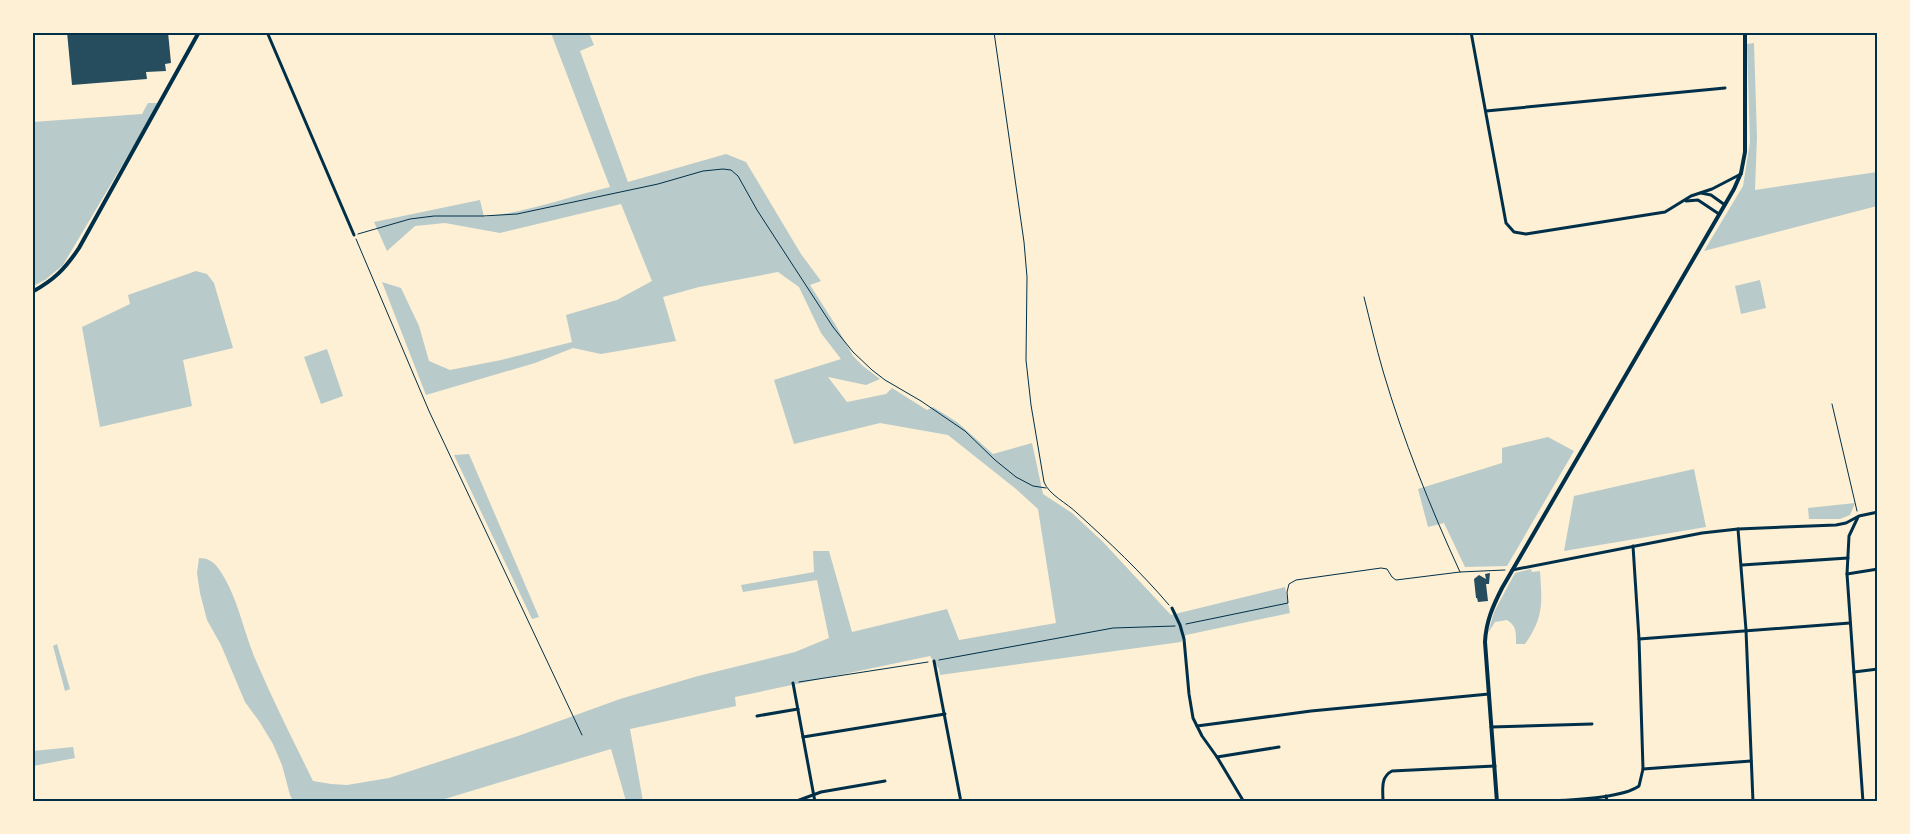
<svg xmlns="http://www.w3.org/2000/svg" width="1910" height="834" viewBox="0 0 1910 834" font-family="Poppins,sans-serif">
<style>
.green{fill:#b9caca}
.building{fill:#264d5e}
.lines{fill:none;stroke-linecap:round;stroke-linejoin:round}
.path{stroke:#003049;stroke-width:1}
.minor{stroke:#003049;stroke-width:3}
.tertiary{stroke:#003049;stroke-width:4}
.neatline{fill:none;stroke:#003049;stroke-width:2}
</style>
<rect width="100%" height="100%" fill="#fdf0d5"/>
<g class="green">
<path d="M551 33H589L594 45 580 51 628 182 726 154 746 162 801 254 821 281 810 285 835 324 853 356 863 366 880 379 866 385 828 377 847 402 886 394 892 388 927 410 933 407 957 422 993 454 1032 443 1043 494 1072 513 1103 542 1171 615 1285 587 1290 613 1186 635 1181 642 940 675 939 669 930 656 735 697 736 706 630 729 643 801H626L611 749 438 801H293L290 795 282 765 273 744 259 721 245 702 221 645 207 620 200 593 197 573 199 558C207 558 213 561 218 568 238 595 243 632 257 663 274 703 294 742 313 781L331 784 347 785 389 778 518 736 620 699 698 676 795 652 829 638 817 580 743 592 741 585 814 572 813 551H829L852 632 947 609 959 640 1056 623 1038 509 1016 489 948 435 880 423 794 444 774 380 841 359 821 333 799 287 778 272 699 287 663 297 676 341 601 354 573 348 535 363 426 395 382 282 401 288 419 326 429 361 450 370 501 360 572 342 566 315 617 300 652 281 621 204 500 233 445 223 415 226 387 251 374 222 480 200 484 217C527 212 568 197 610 187Z"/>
<path d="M1754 43 1757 137 1755 190 1877 172V206L1704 251 1743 186 1750 142 1747 44Z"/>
<path d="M148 103H159L63 265 45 280 33 286V122L142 114Z"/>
<path d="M196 271 207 274 214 283 233 348 183 360 192 406 100 427 82 327 130 304 128 295Z"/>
<path d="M1760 280 1766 308 1741 314 1735 286Z"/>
<path d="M327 349 343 396 321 404 304 357Z"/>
<path d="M1548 437 1574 451 1507 566 1465 567 1444 523 1428 527 1418 489 1502 463V448Z"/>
<path d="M469 454 539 617 532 619 454 455Z"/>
<path d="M1694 469 1706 527 1564 551 1574 496Z"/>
<path d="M1855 503 1850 515 1840 519H1809L1808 508Z"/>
<path d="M1531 569 1532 572 1540 571C1542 603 1544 617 1525 644H1516C1516 633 1517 626 1507 620L1495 622 1488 633 1494 612 1515 573Z"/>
<path d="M57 644 70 689 65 691 53 646Z"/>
<path d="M73 747 75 758 33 766V751Z"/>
</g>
<g class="building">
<path d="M67 32H168L171 63 165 64 166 71 146 72 147 79 72 85Z"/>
<path d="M1490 573 1489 584H1486L1488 601 1478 602 1477 598H1476L1474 579 1479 575 1486 579 1485 574Z"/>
</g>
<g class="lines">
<g class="path">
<path d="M994 32 1024 242 1027 277 1026 360 1031 405 1044 482C1049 495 1067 503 1077 513 1109 542 1141 572 1169 605"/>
<path d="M358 234 410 219 434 216H483L517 214 658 184 703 171 723 169 731 170 738 176 757 210 833 327 853 352 872 370 885 380 921 401 965 431 995 460 1016 477 1033 486 1046 488"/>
<path d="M356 239 429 411 582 735"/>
<path d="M1364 297C1370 321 1376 347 1383 371 1403 439 1430 507 1460 572"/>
<path d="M1832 404 1857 511"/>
<path d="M1186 624 1288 603 1287 592 1289 584 1296 580 1381 568 1387 569 1392 577 1396 580 1460 572 1505 570"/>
<path d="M939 660 1113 628 1175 626"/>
<path d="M799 682 928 662"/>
</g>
<g class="minor">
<path d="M267 32 354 235"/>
<path d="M1471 32 1506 223 1514 232 1526 234 1665 212 1691 196 1712 189 1741 174"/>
<path d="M1486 111 1725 88"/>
<path d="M1701 193 1711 195 1725 205"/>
<path d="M1686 201 1698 200 1719 214"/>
<path d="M1858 517 1849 536 1847 574 1863 802"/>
<path d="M1738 529 1746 630 1753 802"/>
<path d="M1742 565 1848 558"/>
<path d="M1512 570 1702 533 1738 529 1836 525 1846 523 1859 516 1878 512"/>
<path d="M1847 574 1878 569"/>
<path d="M1172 608 1180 625 1184 639 1189 694 1193 718 1202 736 1217 757 1244 802"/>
<path d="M1639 639 1850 623"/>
<path d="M934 661 961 802"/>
<path d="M1854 672 1878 669"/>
<path d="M793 683 815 802"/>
<path d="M757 716 798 709"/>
<path d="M1197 726 1311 711 1489 694"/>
<path d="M1491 727 1592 724"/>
<path d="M803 737 945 714"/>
<path d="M1217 757 1279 747"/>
<path d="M1643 769 1751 761"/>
<path d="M1606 796 1607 802"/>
<path d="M794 802 821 792 885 781"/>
<path d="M1383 802C1383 790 1380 777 1392 771L1495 766"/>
<path d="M1532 802C1557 800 1620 800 1639 786L1643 769 1639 639 1633 546"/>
</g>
<g class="tertiary">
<path d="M32 292C54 280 65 269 79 248L199 32"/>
<path d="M1497 802 1485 642C1486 621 1493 606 1502 588L1734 189 1741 173 1745 152V32"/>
</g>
</g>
<rect width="1910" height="834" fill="none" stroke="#fdf0d5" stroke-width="68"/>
<rect x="34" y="34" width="1842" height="766" class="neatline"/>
</svg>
